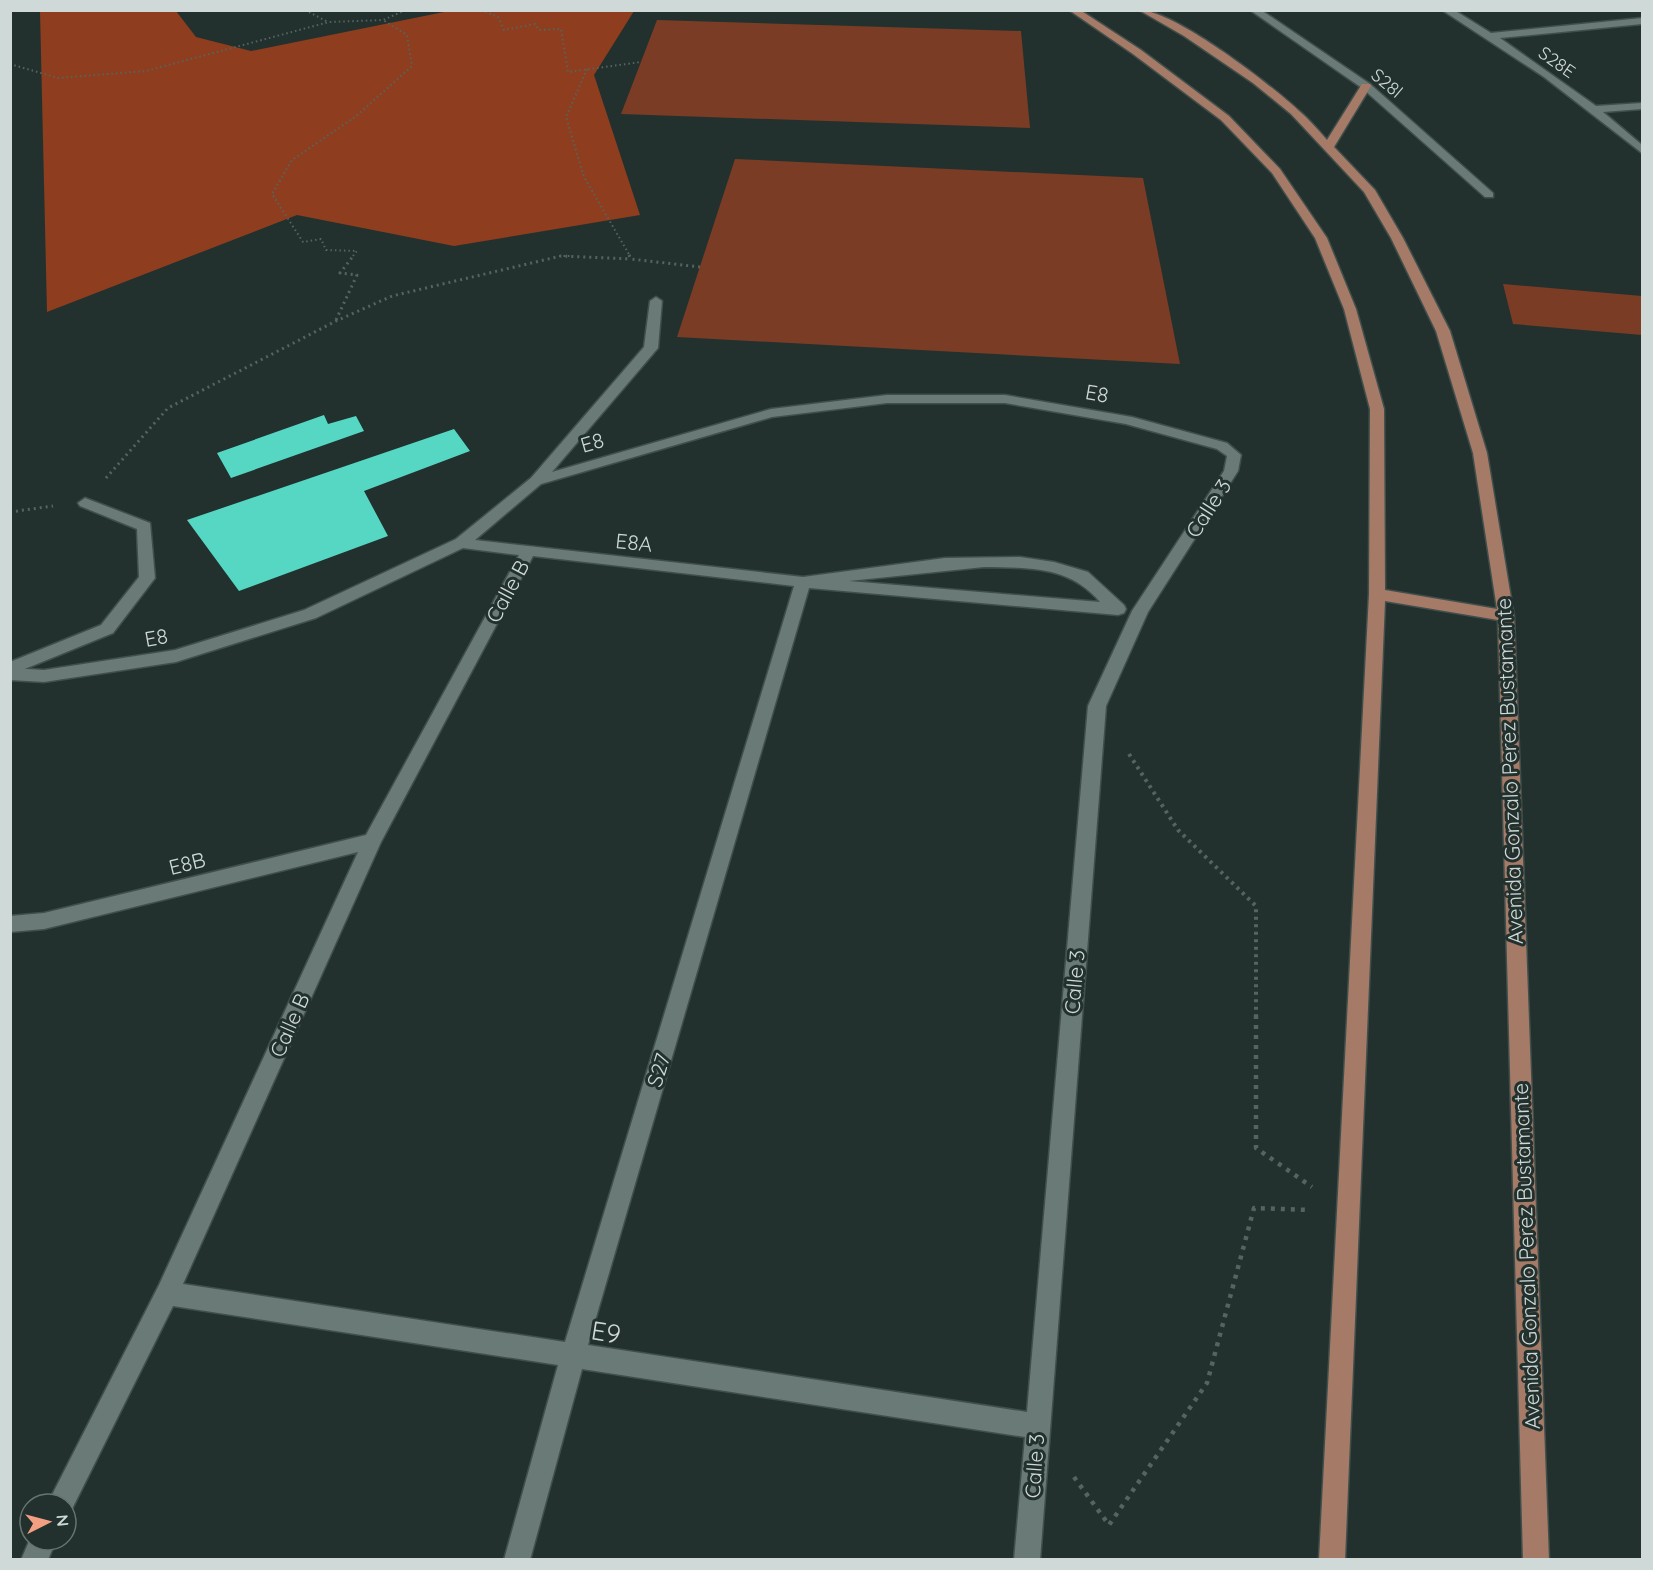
<svg xmlns="http://www.w3.org/2000/svg" width="1653" height="1570" viewBox="0 0 1653 1570" font-family="Quicksand,sans-serif">
<style>
.green{fill:#7b3c25}
.forest{fill:#8e3e1e}
.building{fill:#55d7c4}
.lines{fill:none;stroke-linecap:round;stroke-linejoin:round}
.lane-casing{stroke:#414f4c;stroke-width:3}
.street-casing{stroke:#414f4c;stroke-width:3}
.primary-casing{stroke:#414f4c;stroke-width:3}
.path-far3{stroke:#566461;stroke-width:2;stroke-dasharray:1.5 3;stroke-linecap:butt}
.path-far2{stroke:#566461;stroke-width:3;stroke-dasharray:2 4;stroke-linecap:butt}
.path-far1{stroke:#566461;stroke-width:4;stroke-dasharray:3 4.5;stroke-linecap:butt}
.path{stroke:#566461;stroke-width:4.5;stroke-dasharray:4 6;stroke-linecap:butt}
.lane{fill:#697a77;fill-rule:evenodd}
.street{fill:#697a77;fill-rule:evenodd}
.primary{fill:#a57a66;fill-rule:evenodd}
.labels{text-anchor:middle;dominant-baseline:central;stroke-width:6;stroke-linejoin:round;paint-order:stroke}
.far-street-label{font-size:18px;fill:#cfd9d7;stroke:#22312e}
.street-label{font-size:21px;fill:#cfd9d7;stroke:#22312e}
.near-street-label{font-size:26px;fill:#cfd9d7;stroke:#22312e}
</style>
<rect width="100%" height="100%" fill="#22312e"/>
<g class="green">
<path d="M657 20 1021 31 1030 128 621 114Z"/>
<path d="M735 159 1143 178 1180 364 677 337Z"/>
<path d="M1503 284 1642 296V335L1513 324Z"/>
</g>
<path class="forest" d="M40 11H176L196 37 251 51 449 11H634L594 75 640 215 454 246 297 215 47 312Z"/>
<g class="building">
<path d="M324 415 328 424 356 416 364 431 231 478 217 453Z"/>
<path d="M454 429 470 451 364 491 388 536 239 591 187 520Z"/>
</g>
<g class="lines">
<defs>
<path id="lane" d="M85 498 150 523 155 578 113 633 10 675V662L101 625 139 577 137 529 80 506 78 503Z"/>
<g id="street">
<path d="M1250 10H1261L1370 84 1493 193V197H1485L1362 88Z"/>
<path d="M1442 10H1454L1491 33 1642 18V24L1500 38 1596 106 1642 103V109L1603 112 1642 145V153L1544 77Z"/>
<path d="M656 297 662 301 658 348 552 472 771 409 887 395H1005L1132 417 1227 443 1241 455 1238 471 1148 612 1106 706 1040 1560H1014L1025 1437 582 1369 530 1560H504L558 1365 173 1306 70 1513 66 1515V1504H48L52 1495 159 1285 358 852 44 929 10 932V916L44 913 366 835 519 555 463 548 316 618 176 662 44 682 10 680V668L44 670 175 650 304 610 456 539 531 478 644 347 650 301ZM887 403H1005L1126 424 1217 449 1227 456 1224 471 1132 611 1088 706 1027 1412 588 1345 809 588 1118 615 1124 613 1126 609 1124 605 1088 572 1054 562 1020 557 945 558 803 577 475 540 541 484 772 417ZM533 556 794 586 565 1342 183 1284 381 842ZM984 567C1028 568 1069 565 1100 602L849 581Z"/>
<path d="M30 1539 56 1540 48 1560H21Z"/>
</g>
<path id="primary" d="M1069 10H1080L1141 50 1229 116 1280 169 1327 238 1356 309 1384 409 1385 590 1497 609 1473 453 1436 331 1391 238 1364 192 1291 114 1253 83 1184 36 1139 10C1174 10 1270 84 1298 110 1309 119 1318 130 1327 140L1362 84H1370L1371 86 1334 147 1375 190 1403 238 1450 331 1487 453 1514 616 1549 1560H1523L1498 620 1385 601 1345 1560H1319L1369 594 1370 409 1344 309 1315 238 1272 173 1221 120 1133 54Z"/>
</defs>
<use href="#lane" class="lane-casing"/>
<use href="#street" class="street-casing"/>
<use href="#primary" class="primary-casing"/>
<g class="path-far3">
<path d="M305 10 328 22"/>
<path d="M481 10 498 17 504 30 535 24 539 30 561 29 568 72 641 62"/>
<path d="M10 64 58 78 146 71 329 22 383 20 406 10"/>
<path d="M587 69 566 117 584 177 630 256"/>
<path d="M353 256 357 251 326 250 321 239 303 242 272 194 292 160 355 117 412 66 407 35 383 20"/>
<path d="M559 256H572"/>
</g>
<g class="path-far2">
<path d="M629 255 631 259 700 267"/>
<path d="M336 320 357 275 340 273 354 255"/>
<path d="M106 478 168 408 336 321 392 296 561 256 631 259"/>
<path d="M10 512 53 506"/>
</g>
<path class="path-far1" d="M1129 754 1178 830 1256 906V1016"/>
<g class="path">
<path d="M1256 1015V1148L1312 1187"/>
<path d="M1074 1477 1109 1525 1207 1383 1254 1208 1310 1210"/>
</g>
<use href="#lane" class="lane"/>
<use href="#street" class="street"/>
<use href="#primary" class="primary"/>
</g>
<g class="labels">
<g class="far-street-label">
<text transform="translate(1557 62) rotate(35)">S28E</text>
<text transform="translate(1387 83) rotate(40)">S28l</text>
</g>
<g class="street-label">
<text transform="translate(1097 393) rotate(10)">E8</text>
<text transform="translate(592 442) rotate(-16)">E8</text>
<text transform="translate(1208 508) rotate(-57)">Calle 3</text>
<text transform="translate(634 542) rotate(6)">E8A</text>
<text transform="translate(507 591) rotate(-62)">Calle B</text>
<text transform="translate(156 637) rotate(-10)">E8</text>
<text transform="translate(1509 771) rotate(-92)">Avenida Gonzalo Perez Bustamante</text>
<text transform="translate(187 863) rotate(-14)">E8B</text>
<text transform="translate(1074 982) rotate(-85)">Calle 3</text>
<text transform="translate(289 1025) rotate(-66)">Calle B</text>
<text transform="translate(658 1070) rotate(-73)">S27</text>
<text transform="translate(1526 1256) rotate(-92)">Avenida Gonzalo Perez Bustamante</text>
<text transform="translate(1034 1466) rotate(-86)">Calle 3</text>
</g>
<g class="near-street-label">
<text transform="translate(606 1332) rotate(9)">E9</text>
</g>
</g>
<rect width="1653" height="1570" fill="none" stroke="#cfd9d7" stroke-width="24"/>
<g transform="translate(48 1522) rotate(84)"><circle r="28" fill="#22312e" stroke="#677472" stroke-width="1.5"/>
<path d="M0-4.5L10 22L0 15L-10 22Z" fill="#f3a082"/>
<text y="-9" font-size="16" font-weight="bold" text-anchor="middle" fill="#cfd9d7">N</text>
</g>
</svg>
